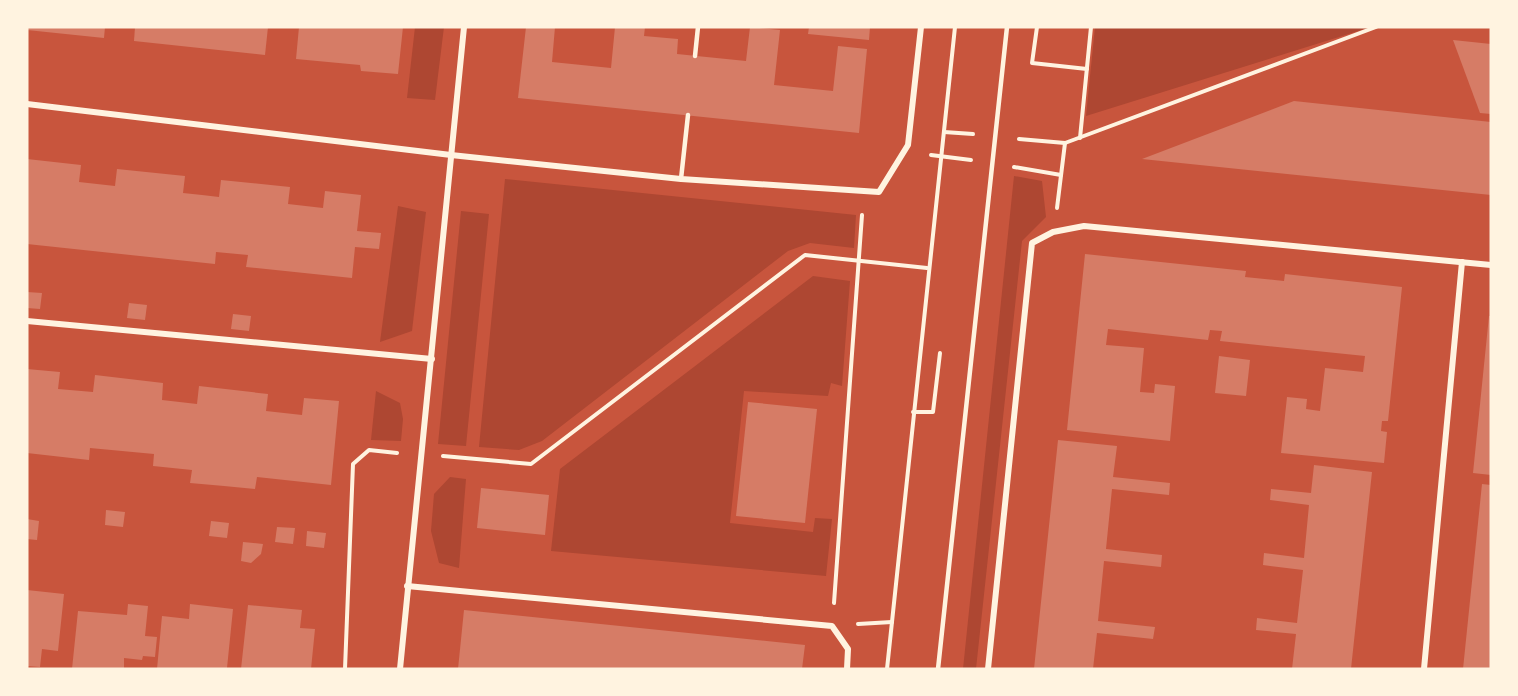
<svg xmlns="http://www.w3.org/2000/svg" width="1518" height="696" viewBox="0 0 1518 696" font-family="Raleway,sans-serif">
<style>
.green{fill:#ae4732}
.building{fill:#d67c66}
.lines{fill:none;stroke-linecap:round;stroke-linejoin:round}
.path{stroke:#fff3e0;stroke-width:4}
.service{stroke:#fff3e0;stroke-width:4.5}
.minor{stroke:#fff3e0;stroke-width:6}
</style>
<rect width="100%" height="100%" fill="#c8553d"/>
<g class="green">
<path d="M415 27H444L435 100 407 98Z"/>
<path d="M1095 27H1371L1086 116Z"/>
<path d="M1014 176 1042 181 1046 217 1022 241 976 669H963Z"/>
<path d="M505 179 856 215 854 248 810 243 788 251 542 441 519 450 479 447Z"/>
<path d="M398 206 426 212 412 331 380 342Z"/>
<path d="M461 211 489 214 466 446 438 444Z"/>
<path d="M813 276 850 281 842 386 831 383 828 396 744 391 730 523 813 532 815 518 832 519 826 576 551 551 560 469Z"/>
<path d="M376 391 400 403 403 419 401 441 371 440Z"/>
<path d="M450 477 466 479 459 568 439 563 431 531 434 494Z"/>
</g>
<g class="building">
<path d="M27 27H105L104 38 27 30Z"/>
<path d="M135 27H268L265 55 134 41Z"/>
<path d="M299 27H403L398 74 361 71 360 65 296 59Z"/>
<path d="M526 27H555L552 62 611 68 615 27H645L644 36 678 39 677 54 746 61 750 27 780 30 774 85 833 91 838 46 867 49 859 133 518 98Z"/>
<path d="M809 27H870L869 40 808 34Z"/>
<path d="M1453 40 1491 44V114L1480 113Z"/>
<path d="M1294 101 1491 122V195L1142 159Z"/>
<path d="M27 159 81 165 79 182 115 186 117 169 185 176 183 193 202 195 219 197 221 180 290 187 288 204 323 208 325 191 361 195 357 231 381 233 379 249 355 247 352 278 246 267 248 255 216 252 215 264 27 244Z"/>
<path d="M1085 254 1246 271 1245 277 1284 281 1285 274 1402 287 1388 421H1382L1381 431 1387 432 1384 463 1281 453 1287 397 1307 399 1306 409 1320 411 1325 368 1363 372 1365 356 1220 341 1222 331 1210 330 1208 340 1108 329 1106 345 1144 348 1140 392 1154 393 1155 384 1175 386 1170 441 1067 430Z"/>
<path d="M27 292 42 293 40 309 27 308Z"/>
<path d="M129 303 147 305 145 320 127 318Z"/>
<path d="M233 314 251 316 249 331 231 329Z"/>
<path d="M1489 316H1491V475L1473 473Z"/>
<path d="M1219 356 1250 360 1246 396 1215 393Z"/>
<path d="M27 369 60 372 58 389 93 392 95 375 163 383 162 400 197 404 199 386 268 394 266 411 302 415 304 398 339 401 331 485 257 477 255 489 224 486 190 483 192 470 153 466 154 454 90 448 89 460 27 453Z"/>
<path d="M748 402 817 409 805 523 736 516Z"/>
<path d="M1058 440 1117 446 1113 477 1170 483 1169 495 1112 489 1106 549 1162 555 1161 567 1104 561 1098 621 1155 627 1153 639 1097 633 1093 669H1034Z"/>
<path d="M1314 465 1372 472 1351 669H1292L1296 634 1256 630 1257 618 1297 623 1303 570 1263 565 1264 553 1304 558 1309 505 1270 500 1271 489 1311 493Z"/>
<path d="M1482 484 1491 485V669H1463Z"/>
<path d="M481 488 549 495 545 535 477 528Z"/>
<path d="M106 510 125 512 123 527 105 525Z"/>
<path d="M27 519 39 521 37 540 27 539Z"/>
<path d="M211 521 229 523 227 538 209 536Z"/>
<path d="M277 527 295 528 293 544 275 542Z"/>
<path d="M307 531 326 533 324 548 306 546Z"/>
<path d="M243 542 263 544 261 554 251 563 241 561Z"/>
<path d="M27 590 64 594 58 651 42 649 40 667 27 666Z"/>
<path d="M128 604 148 606 145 636 157 637 155 657 143 656 142 660 124 658V669H72L78 611 127 615Z"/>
<path d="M190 604 233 609 227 668 157 669 162 616 189 619Z"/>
<path d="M248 605 302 610 300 628 315 629 311 669H241Z"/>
<path d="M464 610 805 645 802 669H458Z"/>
</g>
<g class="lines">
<g class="path">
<path d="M1037 27 1032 63 1087 69"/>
<path d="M944 132 973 134"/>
<path d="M1080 138 1091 27"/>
<path d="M1019 139 1065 143 1376 27"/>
<path d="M931 155 971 160"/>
<path d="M1014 167 1061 175"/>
<path d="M1057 208 1065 143"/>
<path d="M913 412H933L940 353"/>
<path d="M443 456 531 464 805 255 927 268"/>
<path d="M834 603 862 215"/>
<path d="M858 624 892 622"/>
<path d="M345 669 353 464 369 450 397 453"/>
<path d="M887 669 955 27"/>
</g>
<g class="service">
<path d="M695 56 698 27"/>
<path d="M681 179 688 115"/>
<path d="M938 669 1007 27"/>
</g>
<g class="minor">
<path d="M27 104 451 155 681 179 879 192 908 145 921 27"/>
<path d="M27 321 432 359"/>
<path d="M407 586 832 626 848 649 847 669"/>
<path d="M400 669 464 27"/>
<path d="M988 669 1032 243 1053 232 1084 226 1491 265"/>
<path d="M1424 669 1462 262"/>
</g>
</g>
<rect width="1518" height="696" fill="none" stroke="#fff3e0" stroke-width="57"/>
</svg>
